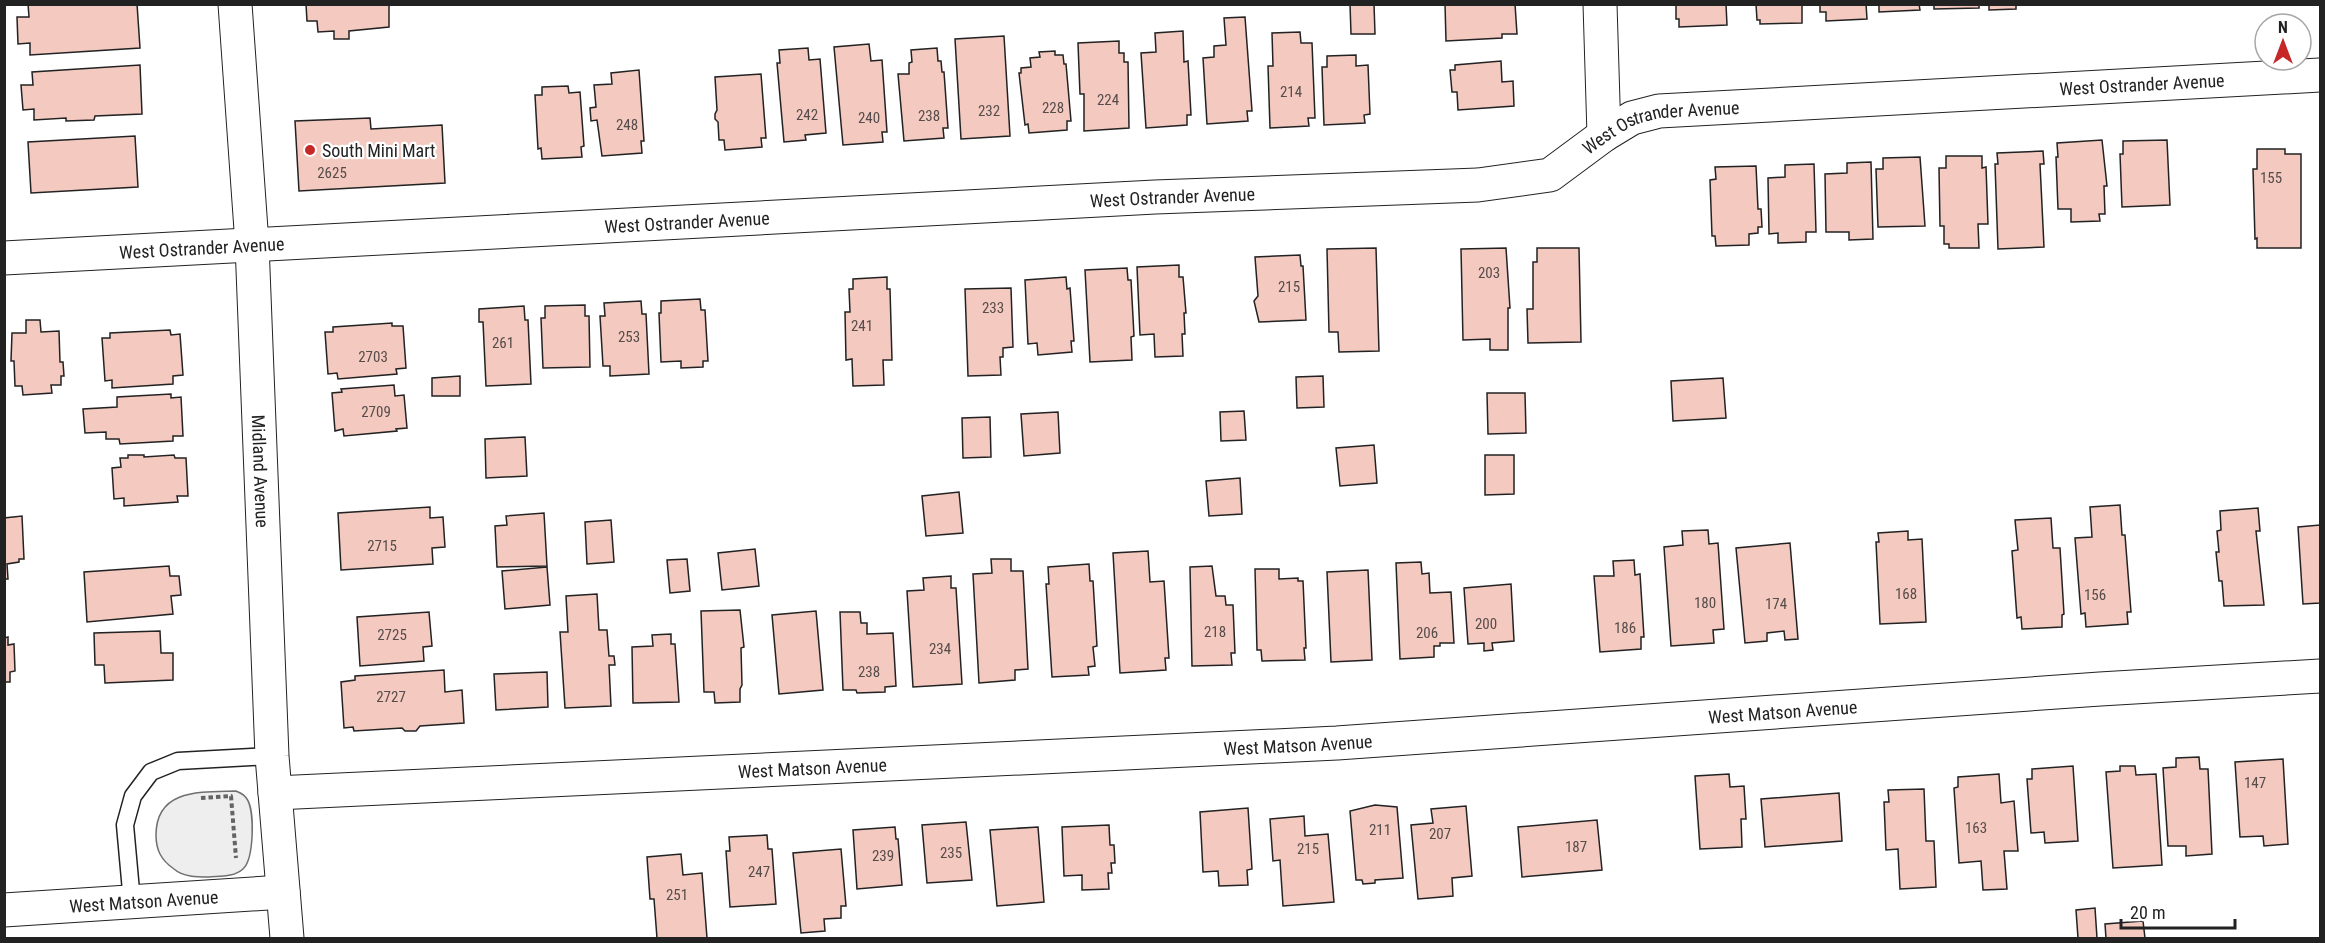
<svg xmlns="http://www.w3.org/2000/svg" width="2325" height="943" viewBox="0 0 2325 943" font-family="'Roboto Condensed',sans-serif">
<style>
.green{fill:#eee;stroke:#6f6f6f;stroke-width:1.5}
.building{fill:#f3c9c0;stroke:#222;stroke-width:1.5}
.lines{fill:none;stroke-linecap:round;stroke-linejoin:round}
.service-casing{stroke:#222;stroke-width:19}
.minor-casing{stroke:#222;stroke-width:35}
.tertiary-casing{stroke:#222;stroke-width:35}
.path{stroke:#646464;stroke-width:4;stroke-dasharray:4.5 3;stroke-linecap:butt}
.service{stroke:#fff;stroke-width:16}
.minor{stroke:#fff;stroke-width:33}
.tertiary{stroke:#fff;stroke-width:33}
.poi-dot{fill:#c62828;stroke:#fff;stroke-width:2}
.labels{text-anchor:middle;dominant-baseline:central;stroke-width:4.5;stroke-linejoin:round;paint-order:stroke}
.number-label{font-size:15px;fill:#564c4a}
.street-label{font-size:18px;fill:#222;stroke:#fff}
.poi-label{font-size:18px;fill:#222;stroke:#fff;text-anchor:start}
</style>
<rect width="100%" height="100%" fill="#fff"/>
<path class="green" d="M236 791C240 793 244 794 247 799 255 811 254 859 243 869 234 877 221 876 209 877 197 877 183 877 174 869 161 860 156 850 156 835 156 788 203 792 236 791Z"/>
<g class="building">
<path d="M28 4H137L140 48 30 55V43L18 44 17 17H29Z"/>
<path d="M306 4H389V27L349 31V39H334V31L318 32 317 21H307Z"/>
<path d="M1350 4H1374L1375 34H1351Z"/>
<path d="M1445 4H1515L1517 34H1502V38L1446 41Z"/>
<path d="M1676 4H1726L1727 25 1679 27V19H1676Z"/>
<path d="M1756 4H1802V23L1760 24V20H1757Z"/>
<path d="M1820 4H1866L1867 19 1826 21V12H1820Z"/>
<path d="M1879 4H1919L1920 10 1879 12Z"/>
<path d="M1934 4H1979V8L1934 9Z"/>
<path d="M1989 4H2016V9L1989 10Z"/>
<path d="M1245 17 1252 111H1247L1248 121 1207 124 1203 58 1214 57V46L1226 45 1224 18Z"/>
<path d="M1183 31 1184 62 1188 61 1191 115H1187V125L1146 128 1141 53 1156 52 1155 33Z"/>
<path d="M1300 32 1301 43H1312L1315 118H1308L1309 126 1270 128 1268 66H1273L1272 33Z"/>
<path d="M1004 36 1010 136 961 139 955 39Z"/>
<path d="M1119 41V53H1124V62H1128L1129 128 1084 131V94H1080L1078 43Z"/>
<path d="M869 44 871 61 882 60 887 132H882L883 142 843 145 834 47Z"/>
<path d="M808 48 809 60 820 59 826 133 805 135 806 140 784 142 777 63H780L779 50Z"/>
<path d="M937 48 938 61H941L942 72H944L948 128H943L944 138 904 141 898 74H909V63L912 62 911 50Z"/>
<path d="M1055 51V55H1063L1064 64H1066L1071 121H1067V130L1029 133 1028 124 1025 125 1019 73H1021V68L1031 67 1030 58 1040 57 1039 52Z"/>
<path d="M1356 55V66L1368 65 1370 114 1364 115 1365 123 1324 125 1322 67H1327V56Z"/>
<path d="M1501 61 1502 82 1513 81 1514 106 1458 110 1457 92H1452L1450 70H1455V65Z"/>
<path d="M140 65 142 114 95 116 94 120 66 121V118L34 120V109L23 110 21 85H33L32 72Z"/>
<path d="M639 70 644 141H641L642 153 602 156 597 120 591 121 590 108 596 107 594 85 612 84 611 73Z"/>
<path d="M761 74 766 138H761L762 147 725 150 724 140H719L718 122 715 119V114L717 110 715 77Z"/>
<path d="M568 86 569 93 580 92 584 146 581 147 582 157 542 159 541 148 538 149 535 95H542V87Z"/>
<path d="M370 118 371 129 442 125 445 183 299 191 295 121Z"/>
<path d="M135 136 138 187 31 193 28 142Z"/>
<path d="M2102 140 2107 186H2104L2105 214H2099L2100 221 2071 222V209H2058L2056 157H2058L2057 143Z"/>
<path d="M2167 140 2170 205 2122 207 2120 154H2123V141Z"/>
<path d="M2257 149H2285V154H2301V248H2257V238L2255 239 2253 169H2257Z"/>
<path d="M2043 151 2044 164H2040L2044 247 1998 249 1995 164H1998L1997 153Z"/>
<path d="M1946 156H1982V168L1986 167 1988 224H1978L1979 248H1949V244H1944V226H1940L1939 168H1946Z"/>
<path d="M1920 157 1925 226 1878 227 1876 169H1883V158Z"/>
<path d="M1871 162 1873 239 1849 240V232H1826L1825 174 1847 173V163Z"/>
<path d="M1814 164 1816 232H1806V242L1778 243V233L1769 234 1768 178 1785 177V165Z"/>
<path d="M1756 166 1758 209H1761L1762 227H1758V233L1749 234V245L1716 246 1715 236H1712L1710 180 1716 179 1715 167Z"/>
<path d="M1376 248 1379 351 1339 352 1338 332H1329L1327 249Z"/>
<path d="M1506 248 1510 308H1508V350H1490V339L1463 340 1461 249Z"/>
<path d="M1537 248H1579L1581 342 1528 343 1527 309H1533V262H1537Z"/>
<path d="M1300 255 1301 266H1303L1306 320 1259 322 1254 301 1258 296 1255 257Z"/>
<path d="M1179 265V277H1183L1186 313H1184L1185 334H1182L1183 356 1155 357 1154 334 1140 335 1137 267Z"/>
<path d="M1127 268 1128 280H1131L1134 336 1131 337 1132 360 1090 362 1085 270Z"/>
<path d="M887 277V289H890L892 360H883L884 385 853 386 852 359 846 360 845 312H850L849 289H853V279Z"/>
<path d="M1066 277 1067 289 1070 288 1074 341H1071L1072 352 1038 355 1037 343 1028 344 1025 280Z"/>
<path d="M1011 288 1013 347 1003 348V357H1000L1001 375 968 376 965 289Z"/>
<path d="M700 299 701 310H705L708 361H703V367L681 368V361L661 362 659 313H661V301Z"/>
<path d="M641 301 642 314H646L649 374 610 376V366H603L600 316H605L604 303Z"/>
<path d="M585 305V316H589L590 367 543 368 541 318H545V306Z"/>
<path d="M524 306 525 320H528L531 384 486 386 483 322H479V309Z"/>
<path d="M26 320H40L41 332 59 331 60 362H63L64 376H61V385H51L52 393 23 395 22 386H15L14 361H11L12 333H26Z"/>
<path d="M392 323V326H403L406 368 396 369 397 374 338 379 337 373 328 374 325 332H333V327Z"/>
<path d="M170 330 171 335 180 334 183 375 173 376V384L112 388V380L105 381 102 338H110V333Z"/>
<path d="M460 376V396H432V378Z"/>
<path d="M1323 376 1324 407 1297 408 1296 377Z"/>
<path d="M1723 378 1726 418 1673 421 1671 381Z"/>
<path d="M394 385 395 396 404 395 407 428 396 429 397 431 344 436 343 429 335 431 332 393 342 392 341 389Z"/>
<path d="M1487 393H1525L1526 433 1488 434Z"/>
<path d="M171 394V398L181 397 183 436H173V441L120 444 119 439H106V432L85 433 83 409 117 407V397Z"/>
<path d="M1244 411 1246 440 1221 441 1220 412Z"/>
<path d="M1058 412 1060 453 1024 456 1021 414Z"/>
<path d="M990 417 991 457 963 458 962 418Z"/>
<path d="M525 437 527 476 486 478 485 439Z"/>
<path d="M1374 445 1377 483 1340 486 1336 448Z"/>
<path d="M128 455H144V457L174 455 175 458H186L188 496H177L178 502 124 506V498L114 499 112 468 121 467 120 458H128Z"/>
<path d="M1485 455H1514V494L1485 495Z"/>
<path d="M1240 478 1242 514 1209 516 1206 481Z"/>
<path d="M959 492 963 533 926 536 922 496Z"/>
<path d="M2120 505 2122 535H2125L2131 612H2127L2128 624 2086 627 2085 613 2081 614 2075 538 2092 537 2090 507Z"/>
<path d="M430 507V518L443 517 445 547 432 548 433 564 341 570 338 513Z"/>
<path d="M2258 508 2260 531H2256L2264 605 2224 606 2222 581H2219L2216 552H2219L2217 531 2221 530 2220 511Z"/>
<path d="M544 513 547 566 497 567 495 526 507 525 506 516Z"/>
<path d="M22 516 24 559H19V562L7 564 8 579H4V518Z"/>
<path d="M2051 518 2053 548H2060L2064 614 2062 615V627L2022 629 2021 617 2017 618 2012 551 2018 550 2015 520Z"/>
<path d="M611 520 614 562 587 564 585 522Z"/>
<path d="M2320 525V603L2303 604 2298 527Z"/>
<path d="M1708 530 1709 544 1718 543 1724 629 1713 630 1714 643 1671 646 1664 547 1683 545 1682 531Z"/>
<path d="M1908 531V540L1922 539 1926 622 1880 624 1876 542H1879L1878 533Z"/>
<path d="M1790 543 1798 639 1785 640 1784 631 1767 633V641L1745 643 1736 548Z"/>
<path d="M755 549 759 586 722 590 718 553Z"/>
<path d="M1148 551 1150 582 1164 581 1169 658H1165L1166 670 1120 673 1113 553Z"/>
<path d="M687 559 690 591 670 593 667 560Z"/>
<path d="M991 559H1011V571H1023L1028 669 1015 670V680L979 683 973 574 992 573Z"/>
<path d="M1634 560 1635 575 1640 574 1644 637H1641V649L1600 652 1594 576H1614L1613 561Z"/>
<path d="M1421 562 1422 574 1429 573 1430 593 1451 592 1454 643H1440V646H1434V657L1400 659 1396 563Z"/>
<path d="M1089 564 1090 581H1093L1097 646 1093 647 1095 666 1088 667 1089 675 1052 677 1046 584H1049L1048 567Z"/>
<path d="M169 566 170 576H179L181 595 171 596 173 614 87 622 84 572Z"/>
<path d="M1212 566 1216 596H1225L1226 605H1233L1235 653H1231L1232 665 1192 666 1190 567Z"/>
<path d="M547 567 550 605 505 609 502 571Z"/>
<path d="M1255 569H1279V579L1298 578V581H1303L1306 648H1304L1305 660 1262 661 1261 650H1257Z"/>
<path d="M1368 570 1372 660 1331 662 1327 572Z"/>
<path d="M951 576V588H956L962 684 913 687 907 591 924 590 923 578Z"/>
<path d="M1511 584 1514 641 1492 643 1493 650 1484 651V643L1468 644 1464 588Z"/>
<path d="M597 594 599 630H607L609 656H614L615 665H609L611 706 565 708 560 632H568L566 596Z"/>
<path d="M740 610 744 647 741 648 742 685 740 689V702L715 703 714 692H704L701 611Z"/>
<path d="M816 611 823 690 779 694 772 615Z"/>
<path d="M429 612 432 646 423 647 424 661 360 666 357 617Z"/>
<path d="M840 612H860L861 623H867V634L893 633 896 686 885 687V692L857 693 856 690H843Z"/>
<path d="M160 631 161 653H173V680L105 683 104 665H95L94 633Z"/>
<path d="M671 634V644H675L679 702 633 703 632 647 653 646 652 635Z"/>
<path d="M8 637V645L14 644 15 671 10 672V682H4V638Z"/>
<path d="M444 670 445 692 462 690 464 723 420 726 416 731H405L402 728 354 731 353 727 344 728 341 682 355 680V676Z"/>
<path d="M547 672 548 707 496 710 494 674Z"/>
<path d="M2199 757 2200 769H2208L2212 854 2186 856V846H2168L2163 768 2176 767V758Z"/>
<path d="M2283 759 2288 844 2264 846 2263 836 2240 837 2235 762Z"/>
<path d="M2073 766 2078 841 2045 843 2044 832 2031 833 2027 779H2032V769Z"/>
<path d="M2120 766H2135L2136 775 2156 774 2162 865 2113 868 2106 772 2120 771Z"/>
<path d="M1729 774 1730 787 1744 786 1746 819H1741L1742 847 1700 849 1695 776Z"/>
<path d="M1999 774 2001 803 2014 801 2018 851H2004L2007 889 1983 890 1981 861 1959 863 1954 788 1958 787V777Z"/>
<path d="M1924 789 1926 841H1934L1936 887 1900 889 1898 849 1886 850 1884 802H1889L1888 790Z"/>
<path d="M1839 793 1842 841 1765 847 1761 799Z"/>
<path d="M1375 805 1397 807 1403 878 1375 880V883L1363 884 1362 880H1356L1350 811Z"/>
<path d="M1466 806 1472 876 1452 878 1453 896 1418 899 1411 825 1433 823 1431 809Z"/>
<path d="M1248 808 1252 869 1247 870 1248 885 1219 886 1218 871 1203 872 1200 812Z"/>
<path d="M1304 816 1305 836 1328 834 1334 902 1283 906 1280 860 1273 861 1270 819Z"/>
<path d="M1597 820 1602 870 1522 877 1518 827Z"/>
<path d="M966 822 972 880 927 883 922 825Z"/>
<path d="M1109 825 1110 845H1114L1115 863H1111L1112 873H1108L1109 889 1082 890V875L1064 876 1062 827Z"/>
<path d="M895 827 896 839H898L902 885 857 889 853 830Z"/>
<path d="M1038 827 1044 902 997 906 990 830Z"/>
<path d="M767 835 768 849H772L776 904 730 907 726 851H730L729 837Z"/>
<path d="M841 849 846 906H841V918L824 919 825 931 801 933 793 853Z"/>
<path d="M681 854 683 875 702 873 707 938H657L654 899H650L647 857Z"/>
<path d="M2095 908 2097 938H2078L2076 910Z"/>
<path d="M2143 921 2145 938H2106L2105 924Z"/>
</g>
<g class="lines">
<defs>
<path id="service" d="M132 902 125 825 133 796 151 772 178 761 272 756"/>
<g id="minor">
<path d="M1600 4 1604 135"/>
<path id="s1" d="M4 258 1155 197 1478 185 1550 175 1604 135 1632 118 1659 111C1880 100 2100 85 2320 75"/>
<path id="s2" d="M275 793 1337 743 2100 689 2320 676"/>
<path id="s3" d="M4 910 283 892"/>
</g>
<g id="tertiary">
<path id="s4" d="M235 4 252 244 272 756 287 938"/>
</g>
</defs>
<use href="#service" class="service-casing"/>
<use href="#minor" class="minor-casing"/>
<use href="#tertiary" class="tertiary-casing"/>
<path class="path" d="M201 798 231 796 236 858"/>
<use href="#service" class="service"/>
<use href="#minor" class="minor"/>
<use href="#tertiary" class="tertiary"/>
</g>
<circle class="poi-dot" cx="310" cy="150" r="6"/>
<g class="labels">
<g class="number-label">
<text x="1291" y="92">214</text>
<text x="1108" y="100">224</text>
<text x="1053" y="108">228</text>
<text x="989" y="111">232</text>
<text x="807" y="115">242</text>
<text x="929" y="116">238</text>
<text x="869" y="118">240</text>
<text x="627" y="125">248</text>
<text x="332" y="173">2625</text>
<text x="2271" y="178">155</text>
<text x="1489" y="273">203</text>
<text x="1289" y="287">215</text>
<text x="993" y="308">233</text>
<text x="862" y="326">241</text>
<text x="629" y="337">253</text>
<text x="503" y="343">261</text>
<text x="373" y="357">2703</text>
<text x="376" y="412">2709</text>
<text x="382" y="546">2715</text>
<text x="1906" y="594">168</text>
<text x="2095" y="595">156</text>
<text x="1705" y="603">180</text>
<text x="1776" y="604">174</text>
<text x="1486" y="624">200</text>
<text x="1625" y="628">186</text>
<text x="1215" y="632">218</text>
<text x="1427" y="633">206</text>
<text x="392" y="635">2725</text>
<text x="940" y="649">234</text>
<text x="869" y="672">238</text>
<text x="391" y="697">2727</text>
<text x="2255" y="783">147</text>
<text x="1976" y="828">163</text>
<text x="1380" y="830">211</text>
<text x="1440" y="834">207</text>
<text x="1576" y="847">187</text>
<text x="1308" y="849">215</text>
<text x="951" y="853">235</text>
<text x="883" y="856">239</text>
<text x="759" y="872">247</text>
<text x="677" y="895">251</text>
</g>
<g class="street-label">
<text stroke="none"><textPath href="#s1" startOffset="2160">West Ostrander Avenue</textPath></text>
<text stroke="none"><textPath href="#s1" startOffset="1674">West Ostrander Avenue</textPath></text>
<text stroke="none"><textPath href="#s1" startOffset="1170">West Ostrander Avenue</textPath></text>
<text stroke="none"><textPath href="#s1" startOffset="684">West Ostrander Avenue</textPath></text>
<text stroke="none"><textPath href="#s1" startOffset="198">West Ostrander Avenue</textPath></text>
<text stroke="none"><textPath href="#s4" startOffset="468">Midland Avenue</textPath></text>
<text stroke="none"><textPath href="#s2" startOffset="1510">West Matson Avenue</textPath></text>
<text stroke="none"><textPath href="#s2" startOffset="1024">West Matson Avenue</textPath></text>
<text stroke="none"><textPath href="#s2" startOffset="538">West Matson Avenue</textPath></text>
<text stroke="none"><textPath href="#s3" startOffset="140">West Matson Avenue</textPath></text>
</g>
<g class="poi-label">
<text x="322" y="150">South Mini Mart</text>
</g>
</g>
<rect width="2325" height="943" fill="none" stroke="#222222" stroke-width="12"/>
<g transform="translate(2283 42)"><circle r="28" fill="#ffffff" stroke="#a7a7a7" stroke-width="1.5"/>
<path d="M0-4.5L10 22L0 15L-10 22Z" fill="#c62828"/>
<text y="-9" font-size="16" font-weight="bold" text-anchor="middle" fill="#222222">N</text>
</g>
<path d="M2121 919v9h114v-9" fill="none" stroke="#222222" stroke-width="3"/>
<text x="2130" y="919" font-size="18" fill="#222222" stroke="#ffffff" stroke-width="4.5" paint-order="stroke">20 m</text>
</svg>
